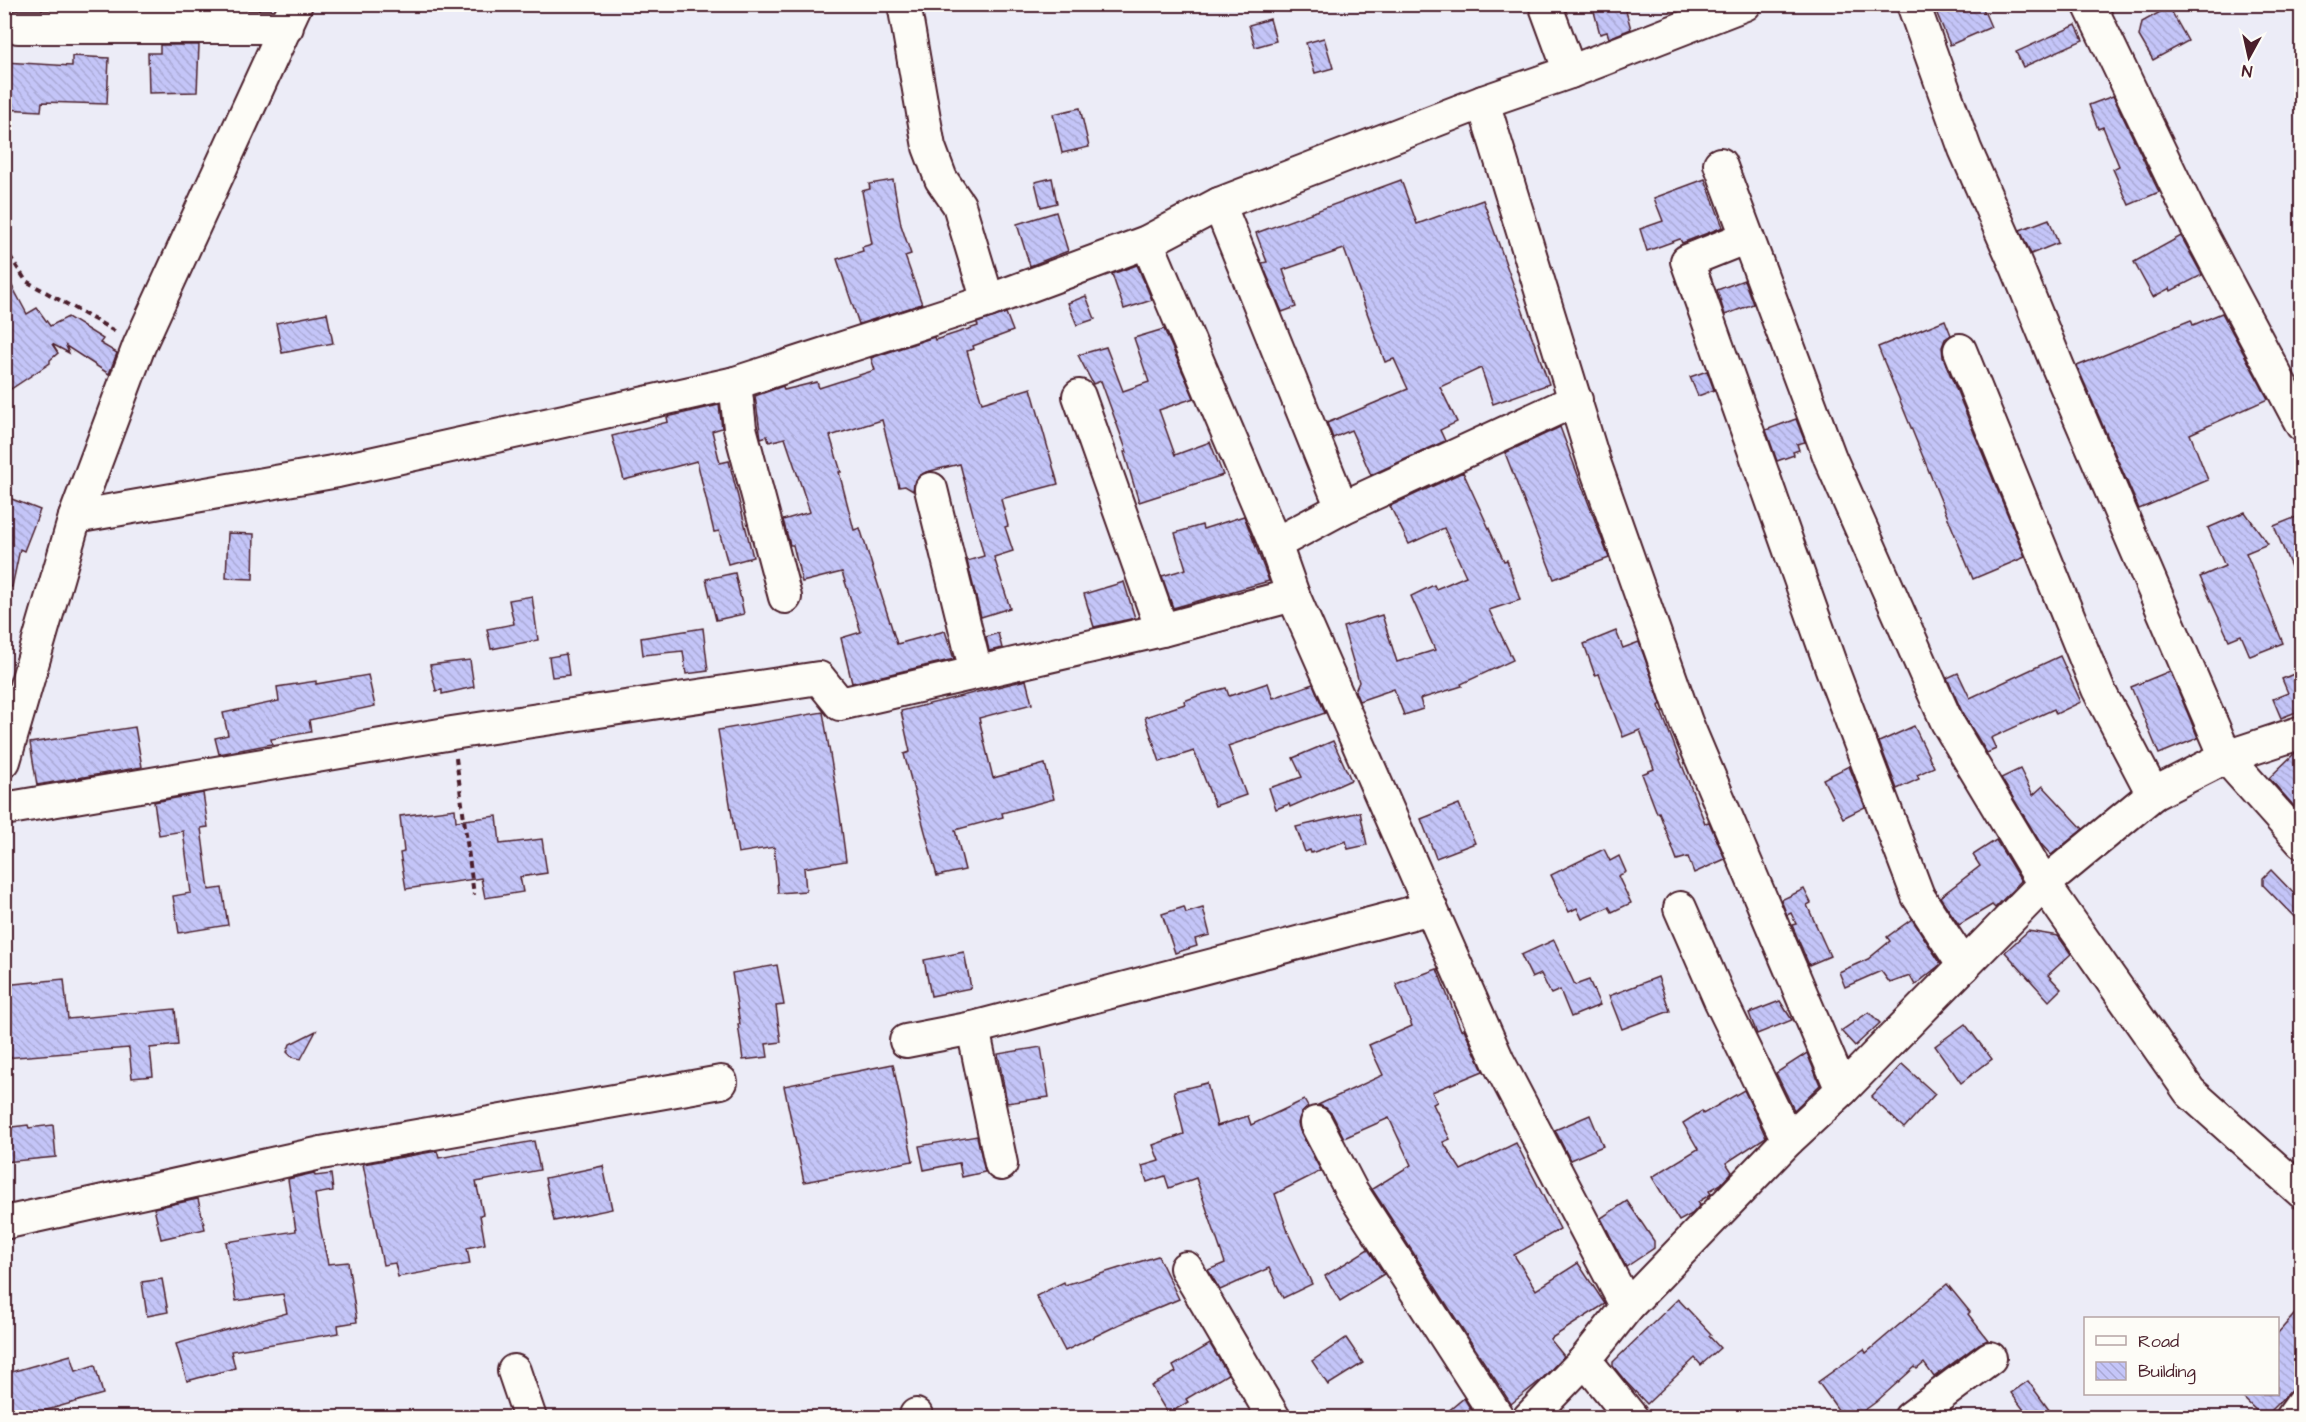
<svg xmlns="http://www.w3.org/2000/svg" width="2306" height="1422" viewBox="0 0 2306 1422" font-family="'Architects Daughter',sans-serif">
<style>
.building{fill:url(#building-back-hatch);stroke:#4a1f2b;stroke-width:1.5}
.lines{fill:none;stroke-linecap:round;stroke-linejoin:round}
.minor-casing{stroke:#4a1f2b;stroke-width:36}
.path{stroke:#4a1f2b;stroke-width:4;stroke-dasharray:6 4.5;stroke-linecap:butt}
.minor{stroke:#fdfcf7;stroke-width:32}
</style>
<defs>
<pattern id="building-back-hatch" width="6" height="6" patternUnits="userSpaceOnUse" patternTransform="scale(1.5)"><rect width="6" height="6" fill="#c4c5f8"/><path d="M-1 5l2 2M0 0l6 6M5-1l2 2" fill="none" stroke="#aaa9d5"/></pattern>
</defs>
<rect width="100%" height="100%" fill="#ececf7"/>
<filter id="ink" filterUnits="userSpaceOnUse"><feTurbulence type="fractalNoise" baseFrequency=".0167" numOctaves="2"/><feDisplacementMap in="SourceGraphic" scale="12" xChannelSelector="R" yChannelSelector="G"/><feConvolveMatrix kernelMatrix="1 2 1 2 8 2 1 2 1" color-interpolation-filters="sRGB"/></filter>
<g filter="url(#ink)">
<g class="building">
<path d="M1592 4H1624L1631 29 1609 38 1607 32 1600 34Z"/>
<path d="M1933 4H1981L1991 27 1950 45Z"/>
<path d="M2169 7 2188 41 2153 60 2139 36 2142 22Z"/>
<path d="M1270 19 1276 41 1255 47 1249 25Z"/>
<path d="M2076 25 2083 40 2023 67 2016 52Z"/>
<path d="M1324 38 1333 68 1315 73 1306 43Z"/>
<path d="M160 45H199L197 92 149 93 148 53H160Z"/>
<path d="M72 56 109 58 107 104 42 102 41 111 4 109V62L72 66Z"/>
<path d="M2113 96 2159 192 2129 205 2113 169 2119 166 2103 127 2098 129 2089 105Z"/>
<path d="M1080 108 1089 147 1062 153 1053 114Z"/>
<path d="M1052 178 1057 203 1041 207 1035 182Z"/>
<path d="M1705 179 1723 227 1682 243 1680 239 1647 251 1640 229 1663 221 1654 198Z"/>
<path d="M893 180 901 225 911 254 905 256 922 304 859 324 837 259 863 251 862 247 872 244 862 191 870 189 869 184Z"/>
<path d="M1401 180 1417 224 1483 200 1549 384 1493 404 1481 368 1440 387 1457 422 1440 430 1445 441 1371 475 1351 430 1333 438 1327 423 1408 389 1394 359 1385 362 1344 249 1283 270 1296 307 1282 312 1262 263 1267 262 1256 233Z"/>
<path d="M1056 212 1068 251 1030 266 1017 224Z"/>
<path d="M2049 219 2058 243 2031 254 2020 230Z"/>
<path d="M2181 236 2202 275 2171 291 2170 288 2153 297 2134 262Z"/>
<path d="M1137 265 1152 300 1124 309 1112 274Z"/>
<path d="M4 271 27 314 37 308 50 326 68 317 103 339 100 343 117 353 109 374 66 346 69 353 52 344 58 353 50 360V363L11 389 4 380Z"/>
<path d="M1744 280 1753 304 1725 315 1717 290Z"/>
<path d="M1086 296 1095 319 1077 325 1068 303Z"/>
<path d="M327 313 333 343 282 353 276 323Z"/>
<path d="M1006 313 1013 331 973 346 974 349 967 351 982 403 1031 388 1058 484 1001 499 1008 526 1005 527 1013 551 994 557 1010 608 981 617 967 561 984 556 960 464 926 472 919 476 914 483 913 491 905 486 899 487 882 420 830 436 841 472H839L854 530 860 528 897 644 945 631 954 659 852 683 841 638 861 632 842 572 802 582 793 545H790L783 520 810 512 785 438 769 442 767 436 761 438 755 396 783 386 784 390 817 382 819 388 875 370 871 358 934 337 935 340 978 326 977 323Z"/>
<path d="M2222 313 2268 399 2190 434 2208 480 2139 509 2077 366 2191 320 2193 325Z"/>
<path d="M1945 320 1951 335 1945 339 1942 347 1943 357 2025 557 1973 579 1878 347Z"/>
<path d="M1164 329 1194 398 1159 410 1175 455 1210 442 1223 475 1139 502 1124 452H1127L1101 381 1093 384 1078 355 1106 347 1123 391 1149 382 1134 338Z"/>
<path d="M1707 371 1714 390 1698 396 1690 377Z"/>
<path d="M719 405 722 428 712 431 720 463 729 461 753 557 728 564 719 531 714 532 697 461 624 480 612 436 668 422 667 417Z"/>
<path d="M1796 419 1805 442 1797 444 1799 450 1793 452 1794 455 1777 461 1766 430Z"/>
<path d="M1560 427 1609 558 1554 579 1505 453Z"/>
<path d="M1463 472 1504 561 1507 560 1520 600 1489 610 1513 660 1461 684 1462 686 1420 699 1423 709 1404 715 1394 689 1359 701 1355 691 1359 682 1343 627 1382 615 1397 662 1435 650 1411 596 1434 585 1436 589 1466 576 1444 528 1409 544 1390 506Z"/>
<path d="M4 496 40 510 24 551 20 549 12 587 4 586Z"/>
<path d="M2245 512 2268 544 2246 553 2283 643 2250 656 2241 635 2229 640 2200 577 2225 566 2208 528Z"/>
<path d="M2301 515V591L2274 526Z"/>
<path d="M1244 516 1269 581 1173 608 1162 576 1186 569 1175 533 1202 525 1203 529Z"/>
<path d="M228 533 254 534 253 579 226 578Z"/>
<path d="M735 573 744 614 716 620 706 579Z"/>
<path d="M1124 582 1135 618 1094 627 1084 594Z"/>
<path d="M532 596 538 640 491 649 487 629 514 624 509 600Z"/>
<path d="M703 628 708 671 686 674 683 651 643 655 641 638Z"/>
<path d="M1616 631 1623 648 1639 642 1661 704 1659 706 1680 760 1705 823 1709 822 1725 859 1694 873 1688 857 1677 860 1659 812 1657 813 1642 774 1654 769 1640 730 1623 737 1599 674 1595 675 1584 644Z"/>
<path d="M998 633 1002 648 989 651 986 637Z"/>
<path d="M566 654 569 675 552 677 549 657Z"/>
<path d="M2060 656 2081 702 2056 714 2054 709 1991 738 1996 749 1987 753 1963 714 1947 678 1958 673 1970 698Z"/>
<path d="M470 660 474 687 442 694V690L436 691 430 665Z"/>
<path d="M2170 671 2198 738 2159 754 2131 687Z"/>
<path d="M2301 671V715H2298L2296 712 2281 718 2273 699 2288 693 2282 679Z"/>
<path d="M368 675 375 706 309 720 311 732 271 739 272 744 219 754 215 738 228 735 223 713 279 701 277 687 316 681V684Z"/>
<path d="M1026 680 1032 704 979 718 985 745 993 778 1045 764 1054 799 1002 813 1003 817 955 830 965 870 937 876 904 754 910 752 901 711Z"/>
<path d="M1268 683 1273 698 1313 684 1325 713 1228 746 1246 795 1215 806 1194 751 1160 762 1145 717 1185 704 1184 701 1203 694 1226 688 1229 696Z"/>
<path d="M823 712 839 808 846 861 804 868 806 891 778 893 774 847 738 853 718 730Z"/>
<path d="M1914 726 1934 767 1917 775 1919 779 1897 789 1879 742Z"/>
<path d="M135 727 142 767 37 785 30 743Z"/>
<path d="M1333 741 1351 780 1290 807 1289 804 1276 809 1269 788 1302 777 1293 758Z"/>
<path d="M2301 751V814L2269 778 2295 753Z"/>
<path d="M1849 766 1865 807 1843 818 1823 779Z"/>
<path d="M2020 769 2033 795 2043 786 2083 829 2051 855 2041 844 2001 778Z"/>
<path d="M203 793 208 827 201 828 209 890 222 888 228 925 179 933 173 896 191 893 183 831 159 835 154 802Z"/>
<path d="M1459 804 1475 843 1436 858 1421 819Z"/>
<path d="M455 809 456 821 497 816 500 844 542 839 547 873 520 877 523 892 485 898 481 878 406 889 400 853 404 852 400 816Z"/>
<path d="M1360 812 1367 845 1348 849 1346 841 1311 853 1310 850 1305 852 1296 827Z"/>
<path d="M1996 840 2021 881 1995 908 1992 905 1959 925 1940 897 1980 866 1973 855Z"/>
<path d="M1604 849 1610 861 1619 856 1626 872 1618 876 1631 903 1612 912 1609 907 1582 919 1577 908 1569 912 1551 875Z"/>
<path d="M2271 870 2301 901V924L2263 885V878Z"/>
<path d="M1804 889 1811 903 1807 905 1830 956 1809 965 1792 925 1796 924 1791 913 1787 915 1781 900Z"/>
<path d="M1184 907 1186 913 1203 908 1210 935 1195 939 1197 946 1175 953 1162 914Z"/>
<path d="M1912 919 1941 964 1915 985 1910 976 1890 983 1881 971 1845 987 1839 972 1868 959 1890 941 1887 937Z"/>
<path d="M2028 931 2058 936 2071 954 2048 975 2061 989 2049 1001 2005 952Z"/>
<path d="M1554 940 1575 985 1589 980 1600 1005 1571 1017 1560 990 1551 994 1541 974 1532 978 1521 955Z"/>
<path d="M964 952 971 988 931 996 924 960Z"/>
<path d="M777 965 784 1005 776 1006 781 1042 766 1044 768 1057 743 1060 738 1024H740L732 973Z"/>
<path d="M1437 969 1461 1030 1464 1029 1483 1071 1432 1092 1437 1102 1433 1104 1450 1139 1443 1142 1461 1170 1516 1143 1560 1229 1514 1255 1536 1290 1578 1263 1605 1304 1550 1339 1564 1356 1541 1380 1511 1404 1372 1189 1411 1165 1389 1118 1344 1138 1332 1114 1326 1108 1318 1105 1383 1075 1369 1045 1412 1026 1396 984Z"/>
<path d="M1658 977 1670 1011 1622 1029 1609 996Z"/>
<path d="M64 979 68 1019 175 1009 178 1045 150 1048 153 1076 132 1078 129 1048 4 1058V985Z"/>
<path d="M1780 1001 1792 1020 1757 1034 1749 1013Z"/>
<path d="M1869 1012 1880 1023 1855 1046 1841 1031Z"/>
<path d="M1965 1024 1992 1059 1961 1083 1935 1046Z"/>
<path d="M316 1031 301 1059 292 1057 287 1052 290 1044Z"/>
<path d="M1041 1047 1049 1097 1007 1103 998 1054Z"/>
<path d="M1807 1053 1820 1085 1794 1110 1776 1073Z"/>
<path d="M893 1064 913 1161 804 1182 784 1086Z"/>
<path d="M1902 1064 1935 1094 1904 1128 1871 1097Z"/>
<path d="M1207 1083 1217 1126 1248 1116 1251 1125 1304 1100 1308 1107 1301 1114 1298 1123 1300 1131 1321 1171 1275 1194 1289 1235 1312 1284 1283 1298 1269 1268 1220 1290 1208 1270 1225 1263 1196 1178 1169 1188 1165 1176 1147 1182 1142 1166 1159 1161 1153 1145 1184 1134 1174 1091Z"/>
<path d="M1744 1090 1766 1137 1726 1163 1732 1172 1721 1184 1709 1191 1711 1194 1698 1202 1700 1205 1692 1214 1679 1221 1652 1177 1698 1149 1683 1123 1702 1111 1703 1114Z"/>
<path d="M1590 1115 1603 1146 1570 1160 1555 1130Z"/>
<path d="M28 1125 29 1128 53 1125 56 1157 4 1162V1128Z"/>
<path d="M977 1136 985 1172 962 1177 959 1163 924 1170 919 1146Z"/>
<path d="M534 1141 540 1170 476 1182 483 1214 480 1215 485 1244 467 1248 470 1264 398 1277 395 1263 383 1265 363 1164 437 1151 439 1158Z"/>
<path d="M603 1166 612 1209 554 1221 545 1178Z"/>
<path d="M314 1173 315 1176 331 1174 333 1191 315 1194 320 1227 328 1264 348 1262 357 1322 338 1325 339 1333 231 1351 235 1368 187 1381 176 1344 287 1313 283 1294 236 1301 226 1242 296 1231 288 1179Z"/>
<path d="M198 1199 205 1229 161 1239 154 1208Z"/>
<path d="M1627 1201 1654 1241V1248L1626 1267 1601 1218Z"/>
<path d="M1368 1249 1384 1274 1340 1301 1325 1276Z"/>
<path d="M1158 1256 1179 1299 1120 1324 1065 1351 1036 1296 1064 1282 1065 1285Z"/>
<path d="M162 1279 168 1312 147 1316 142 1282Z"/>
<path d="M1947 1284 1970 1312 1968 1314 1988 1340 1979 1344 1934 1377 1924 1363 1917 1369 1915 1367 1876 1402 1854 1418H1844L1818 1382 1864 1349 1866 1353Z"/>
<path d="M1678 1299 1711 1334 1709 1336 1720 1348 1701 1365 1695 1358 1647 1404 1626 1382 1613 1366V1362Z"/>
<path d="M2301 1307V1381L2264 1418 2239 1394H2277V1334Z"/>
<path d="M1346 1338 1363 1363 1328 1385 1312 1361Z"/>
<path d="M1210 1344 1228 1374 1186 1399 1188 1402 1168 1414 1151 1386 1176 1372 1173 1366Z"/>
<path d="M71 1355 76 1371 95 1365 103 1394 19 1418H10L4 1400V1374Z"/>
<path d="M2028 1381 2055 1418H2030L2011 1393Z"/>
<path d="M1464 1398 1476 1418H1440Z"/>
</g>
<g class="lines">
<defs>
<g id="minor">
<path d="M904 4 929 147 941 179 959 205 988 301"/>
<path d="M1913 4 1965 149 2017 267 2058 367 2226 757 2302 842"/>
<path d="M2089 4 2187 208 2302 425"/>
<path d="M18 27H287"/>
<path d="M1570 72 1745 4"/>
<path d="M1483 102 1594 462 1686 722 1842 1090"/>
<path d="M1720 164 1830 458 1947 722 2044 884 2190 1092 2302 1192"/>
<path d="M1219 204 1342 508"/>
<path d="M1747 237 1687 261 1832 669 1918 896 1964 966"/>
<path d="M1147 242 1275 544 1293 595 1498 1061 1627 1307"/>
<path d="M1960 350 2098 689 2153 794"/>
<path d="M735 383 740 428 785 597"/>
<path d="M1079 396 1162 630"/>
<path d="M931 489 976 672"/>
<path d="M75 517 338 471 735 383 988 301 1147 242 1219 204 1483 102 1570 72 1545 4"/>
<path d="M1275 544 1342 508 1576 400"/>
<path d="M4 761 75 517 139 346 296 4"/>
<path d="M4 809 452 733 819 678 840 704 1162 630 1293 595"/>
<path d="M1680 908 1721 1002 1788 1140"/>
<path d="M973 1028 1001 1164"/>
<path d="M906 1041 973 1028 1431 908"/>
<path d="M1316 1123 1351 1190 1498 1418"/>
<path d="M4 1223 321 1153 721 1082"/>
<path d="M1186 1268 1274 1418"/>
<path d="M1585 1360 1632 1418"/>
<path d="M514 1371 530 1418"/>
<path d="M916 1415 917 1418"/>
<path d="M1529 1418 1585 1360 1627 1307 1788 1140 1842 1090 2044 884 2153 794 2226 757 2302 732"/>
<path d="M1910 1418 1990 1358"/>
<path d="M2292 1418 2302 1404"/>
</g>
</defs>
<use href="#minor" class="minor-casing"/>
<g class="path">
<path d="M4 247 26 281 118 333"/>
<path d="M456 758 474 895"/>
</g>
<use href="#minor" class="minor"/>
</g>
</g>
<rect width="2306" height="1422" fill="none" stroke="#fdfcf7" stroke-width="24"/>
<rect x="12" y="12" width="2282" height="1398" fill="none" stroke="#4a1f2b" stroke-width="2" filter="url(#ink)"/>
<rect x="2084" y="1317" width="195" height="78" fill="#fdfcf7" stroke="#b5a4a5" stroke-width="1.5"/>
<rect x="2096" y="1336" width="30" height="9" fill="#fdfcf7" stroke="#b5a4a5" stroke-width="1.5"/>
<text x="2138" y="1347" font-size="18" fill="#4a1f2b">Road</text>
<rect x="2096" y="1362" width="30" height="18" fill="url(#building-back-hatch)" stroke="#b5a4a5" stroke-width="1.5"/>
<text x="2138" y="1377" font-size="18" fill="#4a1f2b">Building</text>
<g transform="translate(2249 57) rotate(188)" stroke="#fdfcf7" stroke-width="4.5" paint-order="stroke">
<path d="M0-4.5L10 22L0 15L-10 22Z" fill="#4a1f2b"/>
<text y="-9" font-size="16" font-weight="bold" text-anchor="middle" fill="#4a1f2b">N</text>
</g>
</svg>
